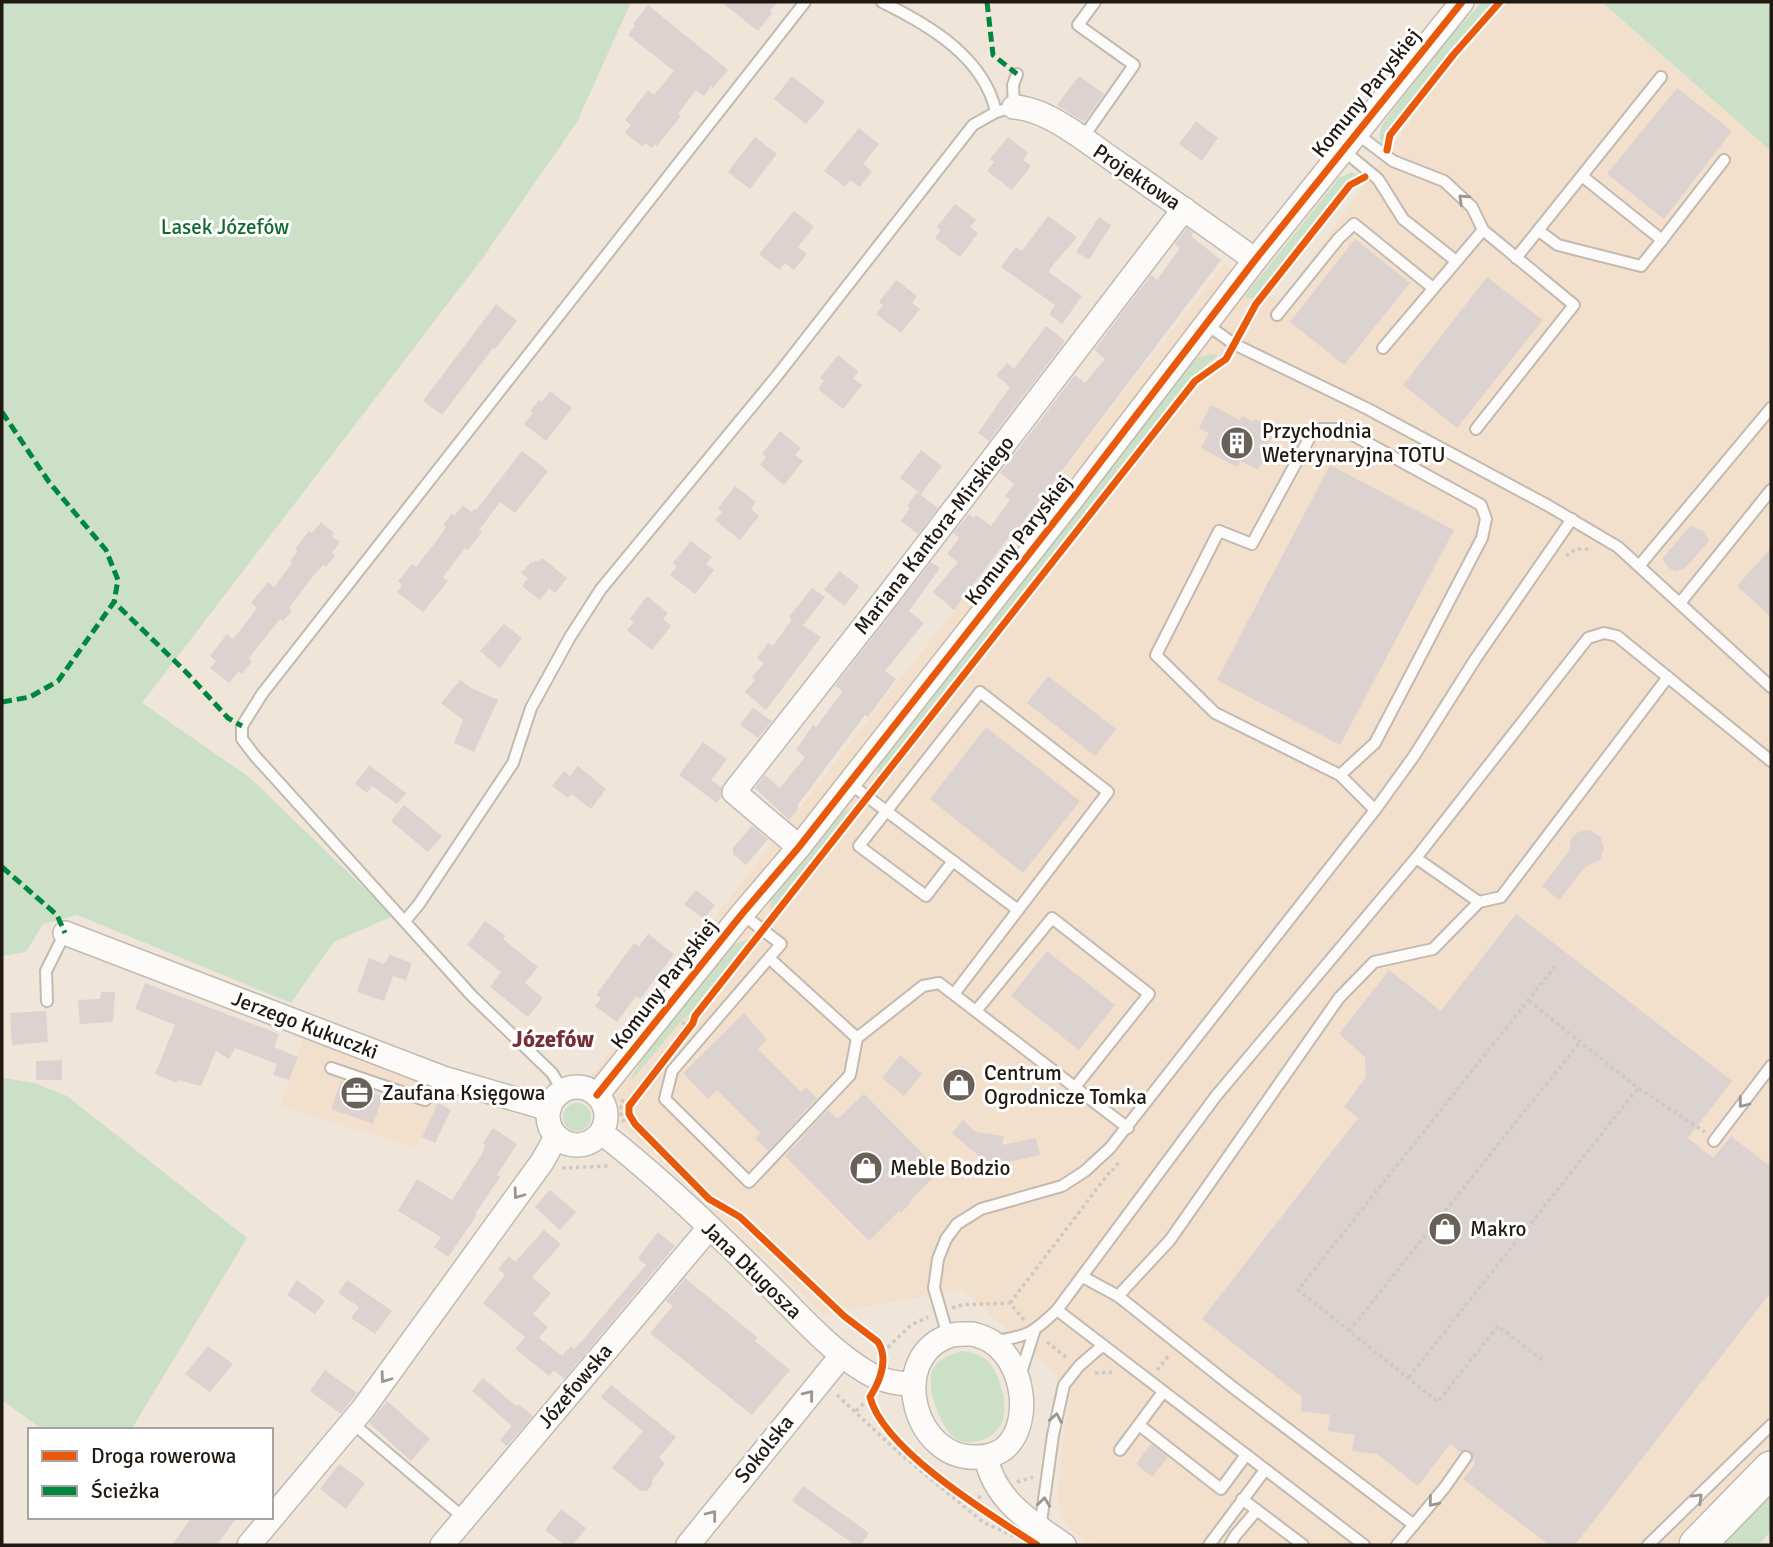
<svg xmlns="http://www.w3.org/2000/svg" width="1773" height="1547" viewBox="0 0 1773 1547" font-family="Signika,sans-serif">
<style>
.built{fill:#f2e0cc}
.green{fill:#cbe0c6}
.building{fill:#dcd2cf}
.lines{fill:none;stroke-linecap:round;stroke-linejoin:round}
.lane-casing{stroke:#c2bab1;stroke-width:14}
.street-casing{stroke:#c2bab1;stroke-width:26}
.primary-casing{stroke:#c2bab1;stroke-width:38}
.path{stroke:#cdc9c5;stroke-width:3.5;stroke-dasharray:3.5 3.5;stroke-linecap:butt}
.lane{stroke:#fdfbf9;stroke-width:10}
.street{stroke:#fdfbf9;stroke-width:23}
.primary{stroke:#fdfbf9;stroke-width:35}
.quiet{stroke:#00873e;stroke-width:5;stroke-dasharray:10 5;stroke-linecap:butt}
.cycleway-casing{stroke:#fff;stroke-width:11}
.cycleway{stroke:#e8590c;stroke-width:7}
.oneway{stroke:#9a9691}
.labels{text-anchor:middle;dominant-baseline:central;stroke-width:6;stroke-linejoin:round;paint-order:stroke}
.street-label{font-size:21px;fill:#211a12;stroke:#fff}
.park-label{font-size:21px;fill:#116934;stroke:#fff}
.poi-label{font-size:21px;fill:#211a12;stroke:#fff;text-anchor:start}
.neighbourhood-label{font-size:23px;font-weight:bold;fill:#762f37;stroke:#fff}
</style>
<rect width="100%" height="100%" fill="#f0e5d9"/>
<g class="built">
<path d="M1507 2H1602L1771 151V346L1737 391 1771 348V1441L1673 1545H1094L1078 1536 1065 1523 1057 1494 1067 1410 1072 1389 963 1290 823 1314 582 1087 1224 264 1280 302 1433 89Z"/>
<path d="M304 1037 446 1087 416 1148 280 1106Z"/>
</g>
<g class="green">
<path d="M2 2H631L577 122 482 259 142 703 249 777 393 916 334 942 291 1003 77 915 43 924 26 952 2 956Z"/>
<path d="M1482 2H1495L1444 58 1386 132 1383 146 1379 137 1382 125 1443 44Z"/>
<path d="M1602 2H1771V151Z"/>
<path d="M1352 172 1360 176 1347 181 1256 298H1248L1245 296 1339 178Z"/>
<path d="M1210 354 1218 355 1191 379 876 778 880 760 1193 361 1197 358Z"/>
<path d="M854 807 770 913 772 897 836 815Z"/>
<path d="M751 938C730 965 709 1001 681 1021L632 1080 631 1078 652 1043 735 944Z"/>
<path d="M2 1078 35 1083 67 1096 247 1238 131 1430H43L2 1400Z"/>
<circle cx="577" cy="1117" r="14"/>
<path d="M962 1351C971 1352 980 1354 987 1360 1000 1373 1010 1409 1001 1425 993 1438 973 1447 958 1440 942 1433 926 1388 932 1372 936 1360 950 1354 962 1351Z"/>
<path d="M1771 1493V1531L1758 1545H1721Z"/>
</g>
<g class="building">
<path d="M721 2H777L770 11 772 13 758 31Z"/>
<path d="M648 5 728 70 713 88 711 86 704 96 696 90 678 114 681 116 657 146 654 144 652 148 645 143 642 146 625 133 631 125 625 120 648 90 654 95 674 71 628 35 635 26 633 24Z"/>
<path d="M792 76 825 102 806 124 774 99Z"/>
<path d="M1079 76 1104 94 1084 122 1057 105Z"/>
<path d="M1677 88 1732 131 1664 219 1607 174Z"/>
<path d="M1196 121 1218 138 1202 161 1179 144Z"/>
<path d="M859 128 879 144 863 164 872 171 860 187 850 180 845 187 824 171Z"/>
<path d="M755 137 777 154 750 189 728 172Z"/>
<path d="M1008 137 1028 153 1023 160 1031 166 1012 190 987 171 994 162 990 159Z"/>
<path d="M955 204 976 220 970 227 978 233 960 257 935 238 941 230 937 227Z"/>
<path d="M794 211 814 227 798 247 807 254 794 270 785 263 779 270 759 254Z"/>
<path d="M1048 216 1077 237 1049 270 1050 273 1082 296 1062 324 1049 314 1055 305 1001 267 1016 247 1022 251Z"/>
<path d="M1099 217 1111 225 1089 260 1076 252Z"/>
<path d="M1187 228 1193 233 1191 236 1221 260 1014 534 1012 533 954 610 933 592 958 562 947 554 959 538 953 533 969 514 974 518 976 515 991 526 1010 500 1005 496 1014 484 1000 473 1075 375 1085 383 1105 359 1094 350 1151 275 1157 280 1180 248 1175 244Z"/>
<path d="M1355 239 1410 283 1344 365 1290 322Z"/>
<path d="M1487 277 1543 320 1457 428 1403 385Z"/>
<path d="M896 280 917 296 912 303 920 309 901 333 876 314 883 305 879 302Z"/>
<path d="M496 304 517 321 495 349 493 348 442 415 423 401Z"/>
<path d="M1046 326 1065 341 989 441 978 433 1010 387 996 375 1007 363 1014 369Z"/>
<path d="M838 355 859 372 853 378 862 385 843 409 818 389 824 381 820 378Z"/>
<path d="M550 391 572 408 546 441 524 424 533 413 530 411 539 400 542 402Z"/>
<path d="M1211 405 1240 420 1242 416 1254 422 1255 419 1268 425 1265 433 1272 437 1264 453 1266 455 1258 470 1240 461 1237 467 1201 448 1209 433 1199 428Z"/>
<path d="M780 431 801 448 795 455 803 461 784 485 760 465 766 457 762 454Z"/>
<path d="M921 450 942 466 921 494 900 478Z"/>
<path d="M522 451 548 471 515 513 500 502 479 530 482 532 468 550 465 548 443 577 448 581 423 612 397 592 402 585 398 581 412 564 416 567 438 539 446 527 443 525 452 513 454 516 463 505 471 512 474 509 476 510Z"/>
<path d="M1330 465 1454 530 1340 745 1217 680Z"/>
<path d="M735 486 756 502 751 509 759 516 740 540 715 520 722 512 718 508Z"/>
<path d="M917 492 938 508 918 534 901 521 910 508 907 506Z"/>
<path d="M321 522 334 533 332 536 340 542 332 553 335 556 326 567 323 565 314 575 290 606 291 612 283 621 280 619 249 658 252 661 242 674 239 671 229 683 210 668 216 661 210 656 227 634 233 639 239 632 257 608 251 603 268 582 274 587 292 563 290 561 298 551 295 549 309 531 312 533Z"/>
<path d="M1690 526 1704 531 1709 541 1685 568 1675 571 1670 569 1662 559Z"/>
<path d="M691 541 712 557 706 564 714 570 695 594 670 575 677 566 673 563Z"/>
<path d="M1771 548V617L1737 586Z"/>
<path d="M542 558 567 578 555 593 549 588 540 600 522 586 528 578 521 573 531 562 533 563 536 560 538 562Z"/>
<path d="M931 562 940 568 909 611 924 623 885 671 896 679 868 717 865 715 797 806 799 808 789 820 755 788 765 775 780 788 805 757 796 750 813 725 816 727 843 691 835 686Z"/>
<path d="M839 571 859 586 845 606 824 590Z"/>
<path d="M812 588 825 597 803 625 821 637 766 710 745 692 755 680 752 677 764 663 757 658 768 643 773 646 792 619 789 617Z"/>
<path d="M647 596 668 613 663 619 671 626 652 650 627 630 634 622 630 619Z"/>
<path d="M504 624 522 638 500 668 480 651Z"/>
<path d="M1048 676 1116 729 1095 756 1027 703Z"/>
<path d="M460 680 471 688 498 700 474 752 454 743 463 720 441 703Z"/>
<path d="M753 708 772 721 758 738 740 725Z"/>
<path d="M986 727 1080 801 1023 873 930 799Z"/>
<path d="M703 742 727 759 711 780 721 787V797L717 803 679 775Z"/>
<path d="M369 765 406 793 397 804 372 786 367 793 355 784Z"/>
<path d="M578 766 606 789 591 809 571 794 568 798 552 786 564 771 570 776Z"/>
<path d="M404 805 442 836 428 852 391 821Z"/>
<path d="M752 826 768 839 746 865 733 854V848Z"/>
<path d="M1590 830 1601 838 1604 849 1600 860 1585 867 1559 900 1542 886 1570 850V840L1578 832Z"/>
<path d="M696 890 715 905 704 919 684 904Z"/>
<path d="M1516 914 1732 1081 1688 1138 1713 1158 1731 1136 1771 1167V1292L1575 1545H1549L1463 1479 1475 1464 1470 1450 1460 1452 1450 1444 1418 1486 1377 1454 1352 1451 1355 1435 1328 1431 1330 1415 1301 1411 1302 1397 1202 1319 1358 1118 1344 1107 1366 1077 1365 1057 1339 1034 1389 970 1441 1011Z"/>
<path d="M485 921 506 936 503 939 538 967 525 983 543 998 528 1017 490 987 501 972 467 945Z"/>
<path d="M648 934 674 954 640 999 636 996 617 1022 595 1006 601 998 596 995 634 943 639 946Z"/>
<path d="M1047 951 1115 1005 1079 1050 1011 996Z"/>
<path d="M390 955 412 963 406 980 393 976 384 1001 357 992 369 958 384 964Z"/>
<path d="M145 983 279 1034 274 1047 298 1057 289 1080 273 1075 277 1064 235 1048 229 1059 216 1051 201 1086 178 1080 177 1083 155 1074 175 1025 135 1009Z"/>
<path d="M101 992H115L113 1022 80 1024 78 1000 100 999Z"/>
<path d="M46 1011 48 1042 12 1045 10 1013Z"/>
<path d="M744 1013 767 1040 758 1049 801 1092 806 1087 817 1098 768 1151 755 1138 760 1133 717 1090 708 1099 683 1073Z"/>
<path d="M900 1055 922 1074 904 1096 882 1078Z"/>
<path d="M62 1060V1080H36V1061Z"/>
<path d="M341 1081 373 1091 372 1093 383 1097 373 1124 331 1109Z"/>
<path d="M864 1094 940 1171 910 1201 911 1202 901 1213 899 1211 869 1241 785 1156 828 1110 838 1119Z"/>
<path d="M438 1103 451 1110 435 1143 422 1137Z"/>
<path d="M963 1120 976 1132 1004 1136 1002 1145 1036 1138 1040 1155 991 1166 952 1133Z"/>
<path d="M493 1128 517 1144 497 1175 500 1177 475 1214 477 1215 448 1257 434 1247 441 1237 398 1211 417 1179 452 1200 482 1154 485 1145 483 1143Z"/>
<path d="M550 1190 576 1212 560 1230 535 1207Z"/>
<path d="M544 1230 561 1244 532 1277 551 1293 533 1314 548 1327 539 1338 562 1356 571 1346 574 1349 582 1341 646 1265 638 1258 658 1232 675 1246 564 1379 554 1370 549 1376 515 1349 525 1337 483 1303 505 1275 498 1269 509 1256 515 1262Z"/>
<path d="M685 1278 758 1338 755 1341 790 1370 752 1415 650 1333 673 1306 666 1301Z"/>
<path d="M297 1280 325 1301 315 1314 287 1295Z"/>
<path d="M347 1280 392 1311 375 1334 351 1318 359 1307 338 1293Z"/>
<path d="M208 1346 233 1364 210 1392 185 1374Z"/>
<path d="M325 1370 357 1393 341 1414 310 1391Z"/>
<path d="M483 1378 516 1406 518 1404 533 1416 507 1446 500 1440 512 1426 472 1391Z"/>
<path d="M611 1385 676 1437 659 1458 665 1463 652 1480V1485L647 1491H641L612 1468 643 1431 601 1397Z"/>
<path d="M387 1401 430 1439 411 1461 369 1423Z"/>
<path d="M1151 1444 1168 1457 1152 1477 1136 1464Z"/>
<path d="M339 1464 365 1483 346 1509 320 1489Z"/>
<path d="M803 1486 869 1533 861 1545H855L792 1501Z"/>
<path d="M561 1509 586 1528 573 1545H565L545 1530Z"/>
<path d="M192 1517H237L217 1545H172Z"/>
</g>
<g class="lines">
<defs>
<g id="lane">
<path d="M882 2C929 25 984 57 996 112"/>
<path d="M1356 133 1393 161 1444 181 1472 207 1483 230 1574 305 1476 429"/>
<path d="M1082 139 1134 65 1078 25 1095 2"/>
<path d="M1343 150 1378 179 1403 219 1456 261"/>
<path d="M1582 176 1662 240 1724 160"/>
<path d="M1539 231 1558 245 1641 266 1662 240"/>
<path d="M1516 258 1661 77"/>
<path d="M1277 315 1339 238 1354 224 1433 288"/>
<path d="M1206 324 1234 344 1368 409 1547 505 1618 547 1771 687"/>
<path d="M1383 348 1483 230"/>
<path d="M1639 566 1771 408"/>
<path d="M1680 603 1771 490"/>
<path d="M1340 775 1375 743 1482 538 1486 519 1481 505 1342 429H1321L1311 435 1252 544 1219 531 1156 655 1215 713 1340 775 1375 810"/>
<path d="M849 783 1018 910"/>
<path d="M1416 858 1479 902"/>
<path d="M953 861 926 896 859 846 980 692 1108 792 954 994"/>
<path d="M742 914 781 944 769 958 672 1071 665 1099 749 1182 850 1075 857 1038 769 958"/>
<path d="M405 921 419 904 513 763 531 708 570 637 601 589 776 377 973 125 996 112 1014 107 1013 85 1017 74"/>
<path d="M47 1001 46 971 65 933"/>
<path d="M976 1011 1052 918 1149 994 1075 1087"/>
<path d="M857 1038 923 986 939 983 1128 1128"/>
<path d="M331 1068 425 1100 435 1091 443 1078"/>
<path d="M563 1091 552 1073 472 996 255 756 242 739V726L262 694 805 2"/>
<path d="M1714 1141 1771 1066"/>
<path d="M1083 1277 1118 1296 1235 1389 1414 1525"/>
<path d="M1118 1296 1170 1240 1339 998 1374 962 1433 949 1479 902 1501 897 1668 677"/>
<path d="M1057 1310 1364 1545"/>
<path d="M948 1336 934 1288 938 1259 946 1239 957 1224 981 1209 1062 1186 1085 1171 1110 1148 1375 810 1414 756 1476 658 1572 519"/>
<path d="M994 1341C1027 1337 1033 1333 1057 1310L1216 1096 1416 858 1588 638 1604 633 1617 636 1771 761"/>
<path d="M1020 1376 1034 1332"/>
<path d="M351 1422 464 1518"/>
<path d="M1139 1425 1221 1489 1246 1455"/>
<path d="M1120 1450 1163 1392"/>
<path d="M1242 1499 1303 1545"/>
<path d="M1040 1529 1053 1435 1064 1385 1079 1366 1102 1346"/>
<path d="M1209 1545 1265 1470"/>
<path d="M1230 1545 1235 1536 1257 1510"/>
<path d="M1397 1545 1445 1487 1466 1457"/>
<path d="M1648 1545 1771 1425"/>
</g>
<g id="street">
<path d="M1014 107C1050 109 1092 146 1122 166 1166 197 1211 228 1255 260"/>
<path d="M799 847 734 792 887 597 1184 209"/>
<path d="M65 933 443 1078 549 1109"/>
<circle cx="577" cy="1116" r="29"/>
<path d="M597 1095 742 914 799 847 1073 498 1255 260 1462 2"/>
<path d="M602 1133C659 1177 713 1229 764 1280 795 1310 826 1347 863 1370 878 1380 896 1384 914 1384"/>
<path d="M973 1334C979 1336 987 1338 992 1342 1023 1362 1033 1421 1006 1447 999 1454 986 1457 977 1457 916 1461 887 1362 946 1337 954 1333 964 1334 973 1334Z"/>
<path d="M986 1457C994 1500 1031 1522 1064 1545"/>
<path d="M249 1545 363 1409 542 1162 556 1137"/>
<path d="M442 1545 709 1228"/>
<path d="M688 1545 842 1355"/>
</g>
<path id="primary" d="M1697 1545 1771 1469"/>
</defs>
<use href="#lane" class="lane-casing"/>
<use href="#street" class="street-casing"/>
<use href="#primary" class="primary-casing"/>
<g class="path">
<path d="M1566 556 1576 549H1592"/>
<path d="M1529 1001 1638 1088 1705 1132"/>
<path d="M682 1024 695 1016"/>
<path d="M623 1099 620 1111 624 1122"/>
<path d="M562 1168 609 1166"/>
<path d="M1112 1171 1120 1161"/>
<path d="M1010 1303 1112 1169"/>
<path d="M952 1308 962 1305 1010 1303 1024 1320"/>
<path d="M1349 1331 1580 1042"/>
<path d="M1047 1342 1068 1359"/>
<path d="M876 1353H882L911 1325 928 1317"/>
<path d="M1542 1360 1498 1326 1438 1402 1298 1290 1557 964"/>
<path d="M1157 1370 1170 1354"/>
<path d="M1095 1373 1112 1372"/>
<path d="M1409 1377 1638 1088"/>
<path d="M837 1395 898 1452 983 1522 1013 1536"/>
<path d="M856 1411 870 1397"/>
<path d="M1017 1482 1033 1477"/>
<path d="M974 1504 981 1495"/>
</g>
<use href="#lane" class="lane"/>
<use href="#street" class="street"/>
<use href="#primary" class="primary"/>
<g class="quiet">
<path d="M987 2 993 55 1017 74"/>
<path d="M2 412 49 482 106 550 118 580 114 602"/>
<path d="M2 702 30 697 58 681 114 602 187 673 228 718 242 726"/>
<path d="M2 867 57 915 65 933"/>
</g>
<defs>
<g id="cycleway">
<path d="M1387 150 1390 135 1454 54 1500 2"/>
<path d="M597 1095 742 914 799 847 1073 498 1255 260 1462 2"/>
<path d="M1037 1545C992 1516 883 1450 870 1397 880 1381 889 1360 878 1342L844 1316 740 1217 709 1199 635 1124 629 1114V1106L693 1023 695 1016 1195 381 1226 359 1256 304 1350 185 1365 177"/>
</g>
</defs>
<use href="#cycleway" class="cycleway-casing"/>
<use href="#cycleway" class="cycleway"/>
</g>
<defs><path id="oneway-chevron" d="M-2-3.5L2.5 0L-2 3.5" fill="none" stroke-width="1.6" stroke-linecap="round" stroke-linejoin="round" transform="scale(1.75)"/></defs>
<g class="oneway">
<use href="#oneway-chevron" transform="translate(1463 199) rotate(-137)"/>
<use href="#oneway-chevron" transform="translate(1743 1103) rotate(128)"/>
<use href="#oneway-chevron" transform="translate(518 1194) rotate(126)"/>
<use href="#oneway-chevron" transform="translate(385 1378) rotate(126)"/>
<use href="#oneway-chevron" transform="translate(809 1395) rotate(-51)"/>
<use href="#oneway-chevron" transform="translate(1056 1418) rotate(-80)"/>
<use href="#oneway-chevron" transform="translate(1698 1498) rotate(-44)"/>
<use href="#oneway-chevron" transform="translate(1044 1502) rotate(-83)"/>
<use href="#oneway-chevron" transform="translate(1433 1502) rotate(129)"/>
<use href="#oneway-chevron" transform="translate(712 1515) rotate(-52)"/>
</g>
<defs>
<symbol id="building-disc" viewBox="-11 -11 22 22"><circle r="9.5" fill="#696158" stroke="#fff"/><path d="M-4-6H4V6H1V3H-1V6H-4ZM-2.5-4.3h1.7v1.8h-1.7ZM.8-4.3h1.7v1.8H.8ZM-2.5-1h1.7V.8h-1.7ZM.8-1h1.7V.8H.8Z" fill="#fff"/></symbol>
<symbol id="shop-disc" viewBox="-11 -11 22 22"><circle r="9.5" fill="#696158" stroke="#fff"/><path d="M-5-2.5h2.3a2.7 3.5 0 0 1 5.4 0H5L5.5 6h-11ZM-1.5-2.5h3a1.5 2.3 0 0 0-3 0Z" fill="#fff"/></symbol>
<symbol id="office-disc" viewBox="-11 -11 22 22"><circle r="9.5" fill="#696158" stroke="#fff"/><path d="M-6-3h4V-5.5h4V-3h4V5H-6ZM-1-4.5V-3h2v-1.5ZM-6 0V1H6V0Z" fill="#fff"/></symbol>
</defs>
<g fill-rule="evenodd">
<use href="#building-disc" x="1218" y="424" width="38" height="38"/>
<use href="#shop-disc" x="940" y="1066" width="38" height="38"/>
<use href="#office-disc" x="338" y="1074" width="38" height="38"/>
<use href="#shop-disc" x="847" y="1149" width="38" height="38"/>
<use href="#shop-disc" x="1426" y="1210" width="38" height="38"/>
</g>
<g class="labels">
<g class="street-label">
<text transform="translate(1366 93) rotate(-51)">Komuny Paryskiej</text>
<text transform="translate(1137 177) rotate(34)">Projektowa</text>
<text transform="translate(934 535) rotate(-52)">Mariana Kantora-Mirskiego</text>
<text transform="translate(1018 540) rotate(-52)">Komuny Paryskiej</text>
<text transform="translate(664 984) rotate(-52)">Komuny Paryskiej</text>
<text transform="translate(305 1025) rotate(21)">Jerzego Kukuczki</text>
<text transform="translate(752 1270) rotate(44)">Jana Długosza</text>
<text transform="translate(575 1386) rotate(-50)">Józefowska</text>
<text transform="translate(764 1449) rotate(-51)">Sokolska</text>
</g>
<g class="park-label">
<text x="225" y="227">Lasek Józefów</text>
</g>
<g class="poi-label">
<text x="1262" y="431">Przychodnia<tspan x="1262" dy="24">Weterynaryjna TOTU</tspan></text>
<text x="984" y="1073">Centrum<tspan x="984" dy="24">Ogrodnicze Tomka</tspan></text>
<text x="382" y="1093">Zaufana Księgowa</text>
<text x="890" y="1168">Meble Bodzio</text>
<text x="1470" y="1229">Makro</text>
</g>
<g class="neighbourhood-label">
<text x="553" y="1039">Józefów</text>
</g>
</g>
<rect width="1773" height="1547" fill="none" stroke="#211a12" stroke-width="7"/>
<rect x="28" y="1428" width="245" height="91" fill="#ffffff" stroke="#a6a3a0" stroke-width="2"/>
<rect x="42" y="1451" width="35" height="10" fill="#e8590c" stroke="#a6a3a0" stroke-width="2"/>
<text x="91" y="1463" font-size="21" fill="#211a12">Droga rowerowa</text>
<rect x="42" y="1486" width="35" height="10" fill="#00873e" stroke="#a6a3a0" stroke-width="2"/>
<text x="91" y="1498" font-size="21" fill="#211a12">Ścieżka</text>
</svg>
